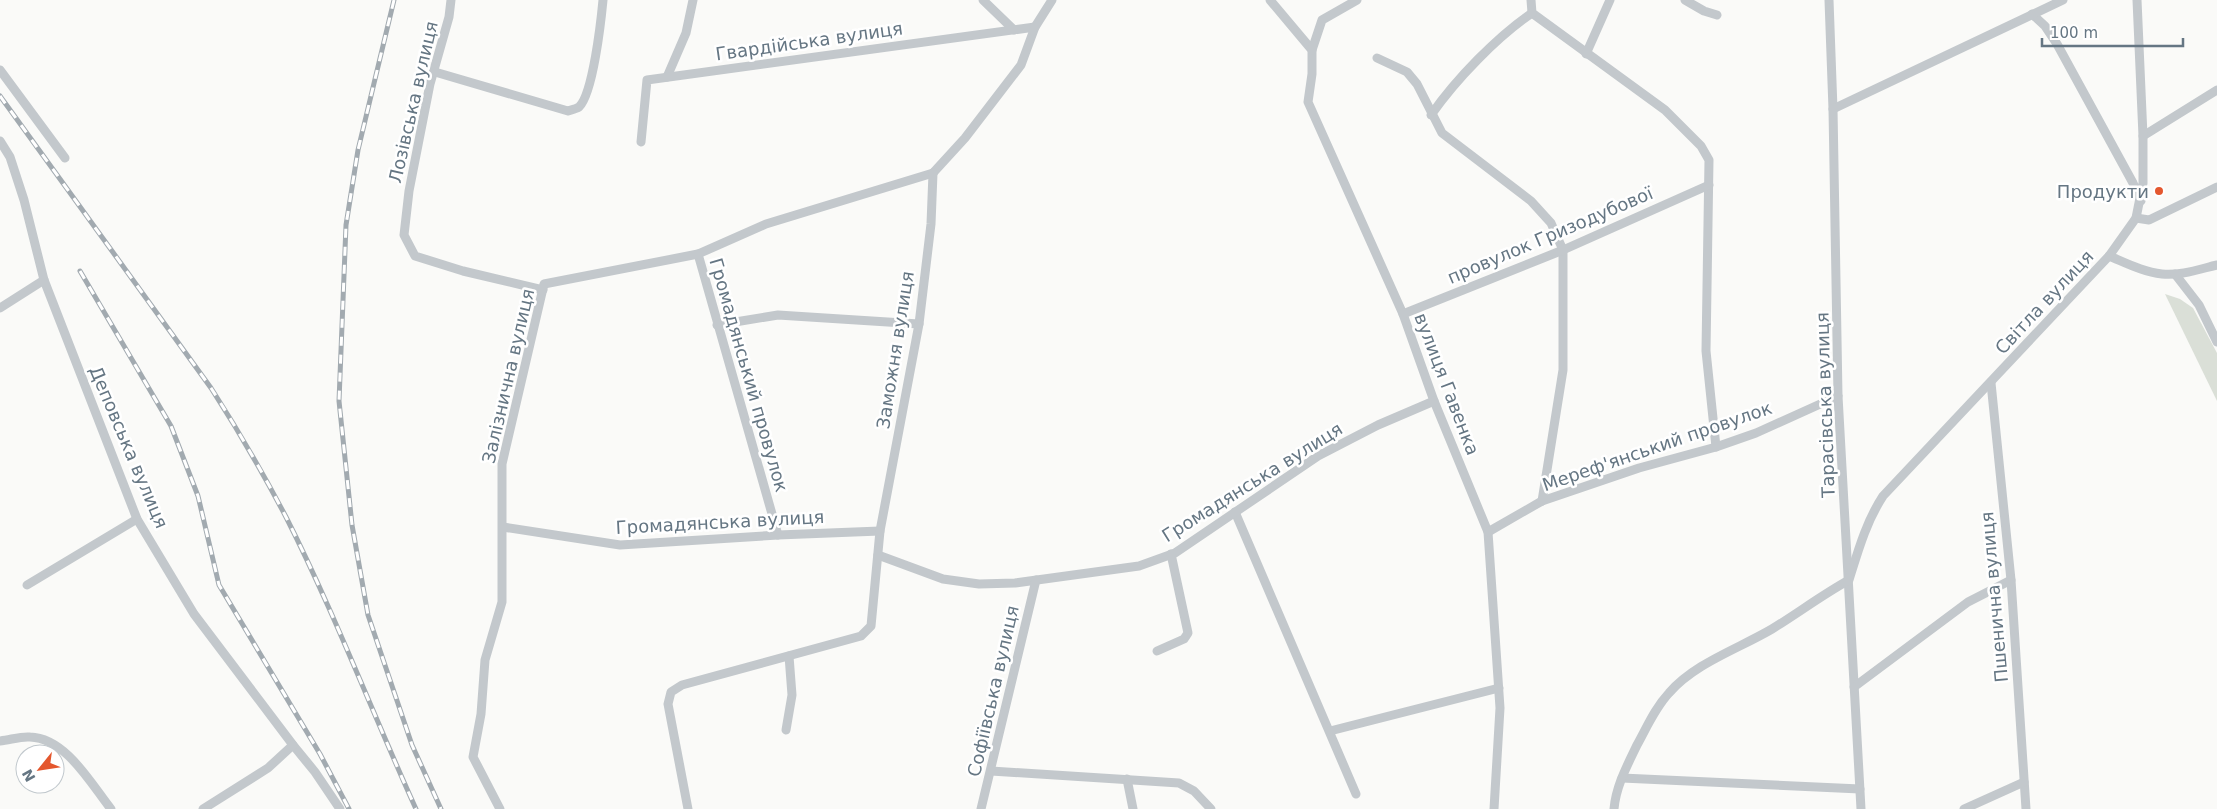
<svg xmlns="http://www.w3.org/2000/svg" width="2217" height="809" viewBox="0 0 2217 809" font-family="'DejaVu Sans',sans-serif">
<style>
.green{fill:#dadfd7}
.lines{fill:none;stroke-linecap:round;stroke-linejoin:round}
.minor{stroke:#c3c8cc;stroke-width:9}
.rail-casing{stroke:#a2aab0;stroke-width:5}
.rail{stroke:#fff;stroke-width:3;stroke-dasharray:9;stroke-linecap:butt}
.poi-dot{fill:#e4572e;stroke:#fff;stroke-width:2}
.labels{text-anchor:middle;dominant-baseline:central;stroke-width:5;stroke-linejoin:round;paint-order:stroke}
.street-label{font-size:18px;fill:#657683;stroke:#fff}
.poi-label{font-size:18px;fill:#657683;stroke:#fff;text-anchor:end}
</style>
<rect width="100%" height="100%" fill="#fafaf8"/>
<path class="green" d="M2165 294 2180 299 2193 308 2217 353V401Z"/>
<g class="lines">
<g class="minor">
<path d="M451 0 449 17 430 84 409 191 404 235 415 256 463 271 543 290"/>
<path d="M983 0 1014 30"/>
<path d="M1270 0 1312 50V74L1308 102 1403 314 1434 401 1488 532 1500 708 1494 809"/>
<path d="M1531 0 1532 13 1665 110 1701 146 1709 160 1706 351 1716 447"/>
<path d="M1685 0 1704 11 1717 15"/>
<path d="M1829 0 1833 109 1838 396 1861 809"/>
<path d="M2032 14 2045 26 2057 44 2133 183 2141 201"/>
<path d="M1312 50 1322 20 1357 0"/>
<path d="M1586 54 1610 0"/>
<path d="M1377 58 1407 72 1417 84 1442 133 1531 201 1551 223 1563 250V370L1542 501"/>
<path d="M0 70 65 158"/>
<path d="M435 72 568 111C571 110 576 109 579 107 593 94 601 21 603 0"/>
<path d="M667 77 686 33 693 0"/>
<path d="M1833 109 2063 0"/>
<path d="M1431 115C1456 79 1497 37 1532 13"/>
<path d="M2143 136 2217 90"/>
<path d="M0 141 10 157 24 200 44 280 137 519 194 614 293 745 315 772 340 809"/>
<path d="M641 142 647 80 1035 27"/>
<path d="M933 173 965 138 1021 65 1035 27 1052 0"/>
<path d="M2136 218 2149 220 2217 187"/>
<path d="M698 254 778 535"/>
<path d="M2109 256C2126 263 2143 272 2162 274 2180 276 2200 269 2217 265"/>
<path d="M2175 274 2199 305 2217 342"/>
<path d="M0 308 44 280"/>
<path d="M1403 314 1563 250 1709 185"/>
<path d="M717 325 778 315 919 324"/>
<path d="M1991 383 2011 580 2026 809"/>
<path d="M1235 512 1356 794"/>
<path d="M503 527 620 545 778 535 880 531"/>
<path d="M1488 532 1542 501 1639 468 1716 447 1756 433 1838 396"/>
<path d="M878 555 943 579 979 584 1015 583 1139 566 1175 553 1318 456 1378 425 1434 401"/>
<path d="M27 585 137 519"/>
<path d="M1157 651 1184 639 1188 633 1171 554"/>
<path d="M1854 687 1968 602 2011 580"/>
<path d="M786 730 792 695 789 656"/>
<path d="M1330 731 1499 688"/>
<path d="M0 741C10 740 21 736 30 737 66 738 91 784 111 809"/>
<path d="M991 771 1179 783 1194 791 1211 809"/>
<path d="M1622 778 1860 789"/>
<path d="M1127 779 1133 809"/>
<path d="M203 809 268 768 293 745"/>
<path d="M500 809 473 757 481 714 485 660 502 602V464L544 284 698 254 766 224 933 173"/>
<path d="M688 809 668 704 671 692 682 685 861 636 871 626 880 531 919 324 931 224 933 173"/>
<path d="M981 809 1036 580"/>
<path d="M1614 809C1616 786 1627 766 1637 745 1647 727 1655 708 1669 693 1695 663 1738 649 1772 629 1798 613 1822 595 1849 580 1858 551 1866 522 1883 496L2109 256 2136 218 2143 183V136L2137 0"/>
<path d="M1964 809 2024 782"/>
</g>
<defs>
<g id="rail">
<path d="M394 0 358 150 346 225 339 401 352 525 368 615 412 745 441 809"/>
<path d="M0 96 211 388C238 430 263 473 286 517 334 612 372 712 416 809"/>
<path d="M80 271 171 426 198 496 219 585 320 754 349 809"/>
</g>
</defs>
<use href="#rail" class="rail-casing"/>
<use href="#rail" class="rail"/>
</g>
<circle class="poi-dot" cx="2159" cy="191" r="5"/>
<g class="labels">
<g class="street-label">
<text transform="translate(809 41) rotate(-8)">Гвардійська вулиця</text>
<text transform="translate(413 102) rotate(-77)">Лозівська вулиця</text>
<text transform="translate(1550 235) rotate(-23)">провулок Гризодубової</text>
<text transform="translate(2044 302) rotate(-47)">Світла вулиця</text>
<text transform="translate(895 350) rotate(-81)">Заможня вулиця</text>
<text transform="translate(749 375) rotate(74)">Громадянський провулок</text>
<text transform="translate(508 376) rotate(-77)">Залізнична вулиця</text>
<text transform="translate(1447 384) rotate(69)">вулиця Гавенка</text>
<text transform="translate(1825 405) rotate(-92)">Тарасівська вулиця</text>
<text transform="translate(1657 446) rotate(-19)">Мереф'янський провулок</text>
<text transform="translate(129 447) rotate(67)">Деповська вулиця</text>
<text transform="translate(1252 482) rotate(-32)">Громадянська вулиця</text>
<text transform="translate(720 522) rotate(-3)">Громадянська вулиця</text>
<text transform="translate(1994 597) rotate(-95)">Пшенична вулиця</text>
<text transform="translate(993 691) rotate(-77)">Софіївська вулиця</text>
</g>
<g class="poi-label">
<text x="2149" y="191">Продукти</text>
</g>
</g>
<g transform="translate(40 769) rotate(240)"><circle r="24" fill="#ffffff" stroke="#c1c8cd"/>
<path d="M0-4L9 19L0 12L-9 19Z" fill="#e4572e"/>
<text y="-8" font-size="14" font-weight="bold" text-anchor="middle" fill="#657683">N</text>
</g>
<path d="M2042 38v8h141v-8" fill="none" stroke="#657683" stroke-width="2.5"/>
<text x="2050" y="38" font-size="15" fill="#657683" stroke="#ffffff" stroke-width="4" paint-order="stroke">100 m</text>
</svg>
